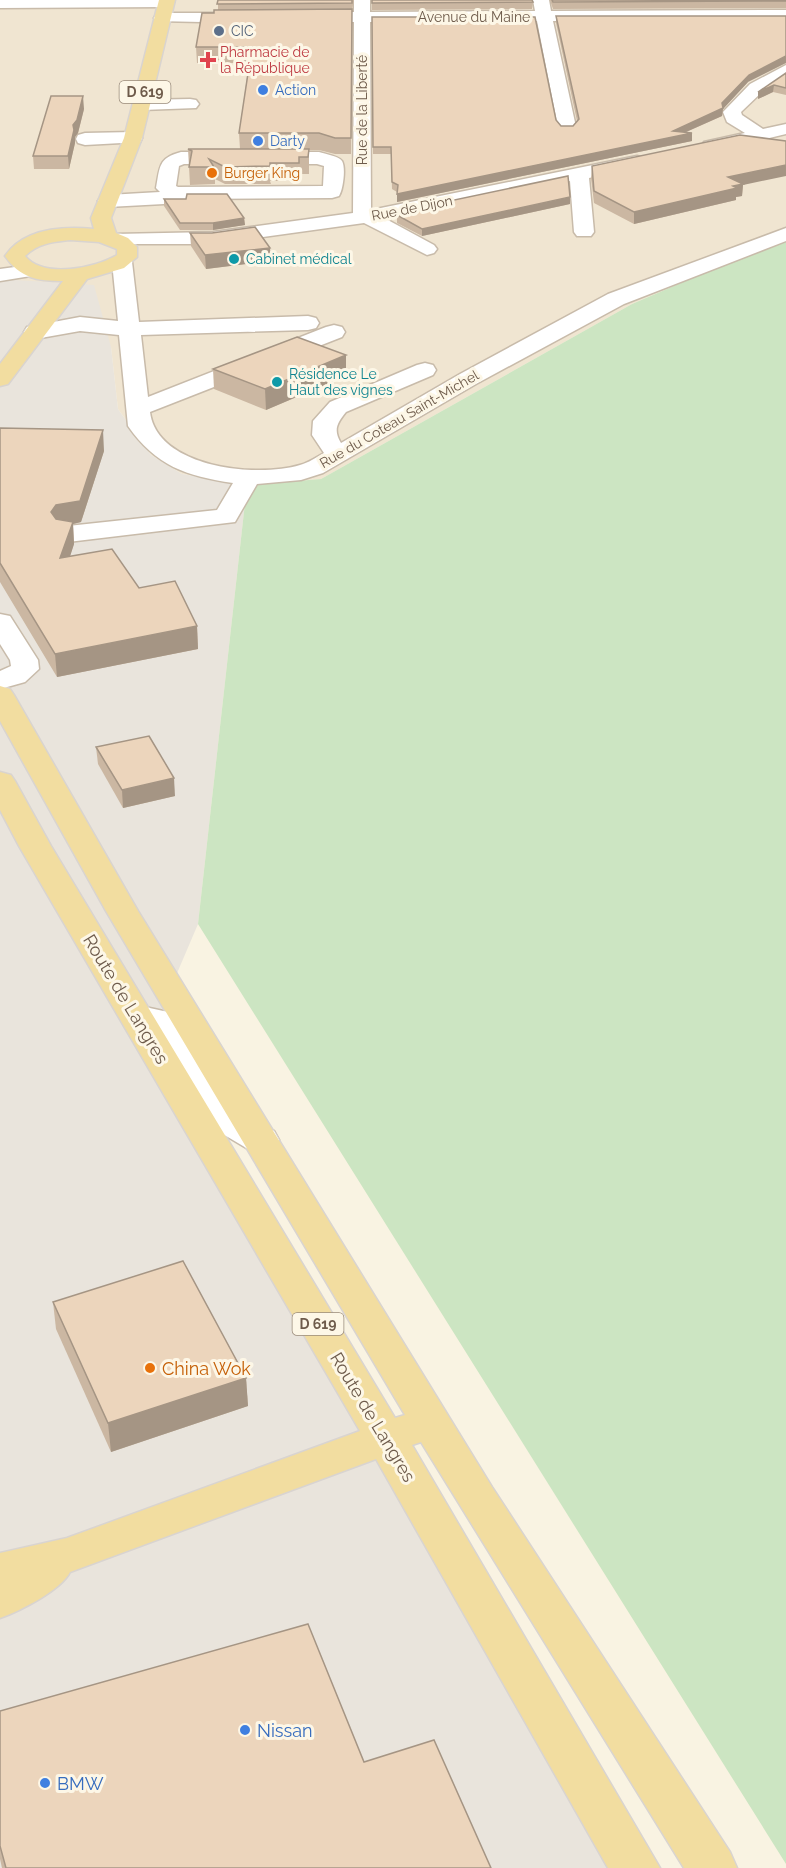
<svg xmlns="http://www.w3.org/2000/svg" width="786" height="1868" viewBox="0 0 786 1868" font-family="Raleway,sans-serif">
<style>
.residential{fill:#f0e5d1}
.industrial{fill:#e9e4dc}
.green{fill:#cce5c2}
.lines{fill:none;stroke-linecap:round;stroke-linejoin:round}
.minor-casing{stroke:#c8bbaa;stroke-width:3}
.major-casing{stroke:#d9d4d0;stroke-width:3}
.minor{fill:#fff;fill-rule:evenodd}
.major{fill:#f2dda0;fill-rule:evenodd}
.wall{fill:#cbb7a2}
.shaded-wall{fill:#a59584}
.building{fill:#ecd5bc;stroke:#a59584;stroke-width:1.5}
.service-dot{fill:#5c6f8a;stroke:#fdf7e7;stroke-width:2}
.health-dot{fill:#e0444e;stroke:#fdf7e7;stroke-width:2}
.shop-dot{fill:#3f7fe0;stroke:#fdf7e7;stroke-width:2}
.food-dot{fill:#e8710a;stroke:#fdf7e7;stroke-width:2}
.culture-dot{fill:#0f9aa8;stroke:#fdf7e7;stroke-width:2}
.labels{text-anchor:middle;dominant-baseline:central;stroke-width:6;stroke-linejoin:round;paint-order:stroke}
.far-street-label{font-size:14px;fill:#6e5b4b;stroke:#fdf7e7}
.far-service-label{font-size:14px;fill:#4e5e75;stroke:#fdf7e7;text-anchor:start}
.far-health-label{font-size:14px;fill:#be3a42;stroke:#fdf7e7;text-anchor:start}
.far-shop-label{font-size:14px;fill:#366cbe;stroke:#fdf7e7;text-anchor:start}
.shield{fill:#fdf7e7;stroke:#998a7a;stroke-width:1.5}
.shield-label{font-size:14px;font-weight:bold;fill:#6e5b4b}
.far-food-label{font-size:14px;fill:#c56008;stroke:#fdf7e7;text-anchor:start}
.far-culture-label{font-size:14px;fill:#0d838f;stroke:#fdf7e7;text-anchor:start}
.near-street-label{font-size:18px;fill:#6e5b4b;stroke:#fdf7e7}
.near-food-label{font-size:18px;fill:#c56008;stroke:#fdf7e7;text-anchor:start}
.near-shop-label{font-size:18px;fill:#366cbe;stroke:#fdf7e7;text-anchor:start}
</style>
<rect width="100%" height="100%" fill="#f9f3e2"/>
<path class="residential" d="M0 0H786V238L632 304 321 479 247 485 182 474 151 455 118 409 111 347 0 279Z"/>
<path class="industrial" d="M0 279 94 285 111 347 118 409 151 455 182 474 247 485 198 924 149 1039 609 1868H0Z"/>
<path class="green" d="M786 238V1864L198 924 247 485 321 479 632 304Z"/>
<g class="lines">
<defs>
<g id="minor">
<path d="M0 0H173L174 2 166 7 0 8Z"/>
<path d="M354 0H370V12L535 11 533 0H549L551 11 786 10V20L553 21 576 127 573 131H561L558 127 537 21 370 22 371 210 637 156 644 158 646 162 644 166 589 178 594 232 591 236H577L574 232 570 181 386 219 434 245 437 249 434 253 427 255 364 223 213 244H108L105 240 108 236 115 234 213 232 353 213 354 22H308L300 17 308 12H354Z"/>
<path d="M162 13H247L255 18 247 23 156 21 154 18 156 15Z"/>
<path d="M786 65V77L763 91 741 112 742 115 763 129 786 124V134L711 152 704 150 702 146 704 142 745 133 727 122 723 112 750 84Z"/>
<path d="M190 99 196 100 199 104 196 108 142 110 136 109 133 105 136 101 142 100Z"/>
<path d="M133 132 140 134 142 138 140 142 85 145 78 143 76 139 78 135 85 133Z"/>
<path d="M181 152H319C325 154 339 156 342 161 346 168 343 190 339 196L332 198 178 199 164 204 108 207 101 205 98 201 101 197 108 195 160 192 156 188C160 167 158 158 181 152ZM184 164H317L324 166 323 186 178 187 176 186 179 166Z"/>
<path d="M786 228V241L624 304 476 384 323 473 301 480 257 484 235 522 68 542 59 539 55 534 59 529 68 526 217 510 233 483C186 476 156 466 128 426L119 335 80 331 35 339 27 337 24 332 27 327 80 317 118 321 112 262 115 258 122 256 129 258 132 262 139 322 308 316 316 318 319 323 316 328 308 330 141 335 148 397 326 327 334 325 342 327 345 332 342 337 150 412C157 468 257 478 300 465 308 463 317 457 324 453L312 435 313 421 330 402 417 365 425 363 433 365 436 370 433 375 346 412C337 423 333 430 341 443L460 374 608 294Z"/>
<path d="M30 265 37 267 40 271 37 275 0 281V269Z"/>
<path d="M0 614 10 616 38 660 39 669 25 682 0 689V671L11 666 10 660 0 644Z"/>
<path d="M136 1005 168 1012 182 1022 233 1108 274 1131 279 1140 274 1149 261 1152 248 1149 206 1124 156 1037 145 1028 124 1023 119 1016 124 1009Z"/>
</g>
<g id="major">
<path d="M159 0H175L142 138 111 218 116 233 128 238 137 247V257L124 268 87 279 8 384 0 386V364L63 281C37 281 20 278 5 256 24 228 63 226 94 229L91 218 124 138ZM70 240 99 242 117 249V255C96 268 43 279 25 256 38 243 53 242 70 240Z"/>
<path d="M0 686 10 689 14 695 138 911 492 1487 730 1852 737 1868H684L421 1442 412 1445 660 1868H608L376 1459 70 1572C61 1590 20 1611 0 1618V1553L67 1538 360 1431 19 846 0 810V772L11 775 15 781 51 846 395 1418 405 1415 106 911 0 721Z"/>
</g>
</defs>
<use href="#minor" class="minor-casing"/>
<use href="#major" class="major-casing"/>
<use href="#minor" class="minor"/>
<use href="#major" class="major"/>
</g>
<g class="wall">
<path d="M218 0H354L352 10 351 154H335L319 150H309V174H300L299 181H270L271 184H225L215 179V184L190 185 188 149H240L239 133 249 63H197L196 47 214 13 218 10Z"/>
<path d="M372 0 533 2 532 9 372 10Z"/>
<path d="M550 0H786V8L553 9Z"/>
<path d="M556 16 748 82 723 109 722 116 686 132 692 133V141L397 202V192L392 189 391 154H373L372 17 556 120 561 126H573L577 121 556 23Z"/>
<path d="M786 73V95L773 92 758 99Z"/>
<path d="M84 109 78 133 75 137V143L69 169H34L33 156Z"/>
<path d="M592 166 743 185 742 196 736 197V200L634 224 594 203 591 178Z"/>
<path d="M164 199 244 218 245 225 213 230H180L164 206Z"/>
<path d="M570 204 422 236 397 223V212Z"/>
<path d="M190 233 271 261 206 269 191 246Z"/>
<path d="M213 369 346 376 266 410 214 389Z"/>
<path d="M0 428 104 451 81 522 73 524 74 544 70 556 139 588 197 626 198 649 57 677 0 582Z"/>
<path d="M96 747 175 796 123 808 98 764Z"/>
<path d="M53 1302 246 1378 248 1406 111 1452 56 1329Z"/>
<path d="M0 1711 364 1762 491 1868H2L0 1859Z"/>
</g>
<g class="shaded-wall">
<path d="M786 56V63L748 82 723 109 722 116 677 136 692 133V141L397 202V194L673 131 749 75Z"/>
<path d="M774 85 773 92 758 99V92Z"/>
<path d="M83 96 84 109 78 133 75 137V143L69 169 68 156 73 125Z"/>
<path d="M786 165V176L743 185 742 196 736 197V200L634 224V212L728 177Z"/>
<path d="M570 197V204L422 236V229Z"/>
<path d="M244 218 245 225 213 230V223Z"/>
<path d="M270 248 271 261 206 269 205 255Z"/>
<path d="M346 355V376L266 410 265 389Z"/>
<path d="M103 430 104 451 81 522 73 524 74 544 62 581 58 527 51 512Z"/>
<path d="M197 626 198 649 57 677 55 654Z"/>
<path d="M174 778 175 796 123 808 122 790Z"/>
<path d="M246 1378 248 1406 111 1452 108 1423Z"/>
</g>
<g class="building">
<path d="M218 0H352V3L217 4Z"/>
<path d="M372 0H532L533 2 372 3Z"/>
<path d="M552 0H786V1L553 2Z"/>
<path d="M352 9 351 138H335L319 133H239L252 47H196L202 13H214V10Z"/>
<path d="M556 16H786V56L749 75 722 103 723 108 673 131 692 133 397 194 398 185 392 182 391 147H373L372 17H535L556 120 561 126H573L579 119Z"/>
<path d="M786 73V88L774 85 758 92Z"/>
<path d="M51 96H83L77 120 73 125 74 130 68 156H33Z"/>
<path d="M740 135 786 141V165L728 177 743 184 733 186 737 188 634 212 594 191 592 166Z"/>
<path d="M188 149H309L308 157H299V163H270V166L225 167 209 159 214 167H189L192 151Z"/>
<path d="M568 176 570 197 422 229 397 215V212Z"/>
<path d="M187 194H227L244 218 213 223H180L164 199H186Z"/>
<path d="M255 227 270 248 205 255 190 233H212Z"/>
<path d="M297 337 346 355 265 389 213 369Z"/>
<path d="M0 428 103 430 80 501 56 505 51 512 56 519 73 522 60 558 112 549 139 588 175 581 197 626 55 654 0 563Z"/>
<path d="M149 736 174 778 122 790 96 747Z"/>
<path d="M183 1261 246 1378 108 1423 53 1302Z"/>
<path d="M308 1624 364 1762 434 1740 491 1868H6L0 1846V1711Z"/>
</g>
<circle class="service-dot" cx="219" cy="31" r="6"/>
<path class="health-dot" d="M205 51h6v6h6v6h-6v6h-6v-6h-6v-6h6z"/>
<g class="shop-dot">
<circle cx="263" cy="90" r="6"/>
<circle cx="258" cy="141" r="6"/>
<circle cx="245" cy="1730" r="6"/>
<circle cx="45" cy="1783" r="6"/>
</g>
<g class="food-dot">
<circle cx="212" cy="173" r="6"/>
<circle cx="150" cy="1368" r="6"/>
</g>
<g class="culture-dot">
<circle cx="234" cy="259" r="6"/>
<circle cx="277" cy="382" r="6"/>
</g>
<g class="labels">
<g class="far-street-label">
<text x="474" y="17">Avenue du Maine</text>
<text transform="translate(362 110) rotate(-90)">Rue de la Liberté</text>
<text transform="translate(412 208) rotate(-11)">Rue de Dijon</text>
<text transform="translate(399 419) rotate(-30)">Rue du Coteau Saint-Michel</text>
</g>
<g class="far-service-label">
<text x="231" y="31">CIC</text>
</g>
<g class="far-health-label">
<text x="220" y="52">Pharmacie de<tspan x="220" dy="16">la République</tspan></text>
</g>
<g class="far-shop-label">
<text x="275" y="90">Action</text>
<text x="270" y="141">Darty</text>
</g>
<g class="shield">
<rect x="119.5" y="81" width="51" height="22" rx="4.5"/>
<rect x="292.5" y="1313" width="51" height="22" rx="4.5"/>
</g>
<g class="shield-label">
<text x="145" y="92">D 619</text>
<text x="318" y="1324">D 619</text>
</g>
<g class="far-food-label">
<text x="224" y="173">Burger King</text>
</g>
<g class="far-culture-label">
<text x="246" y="259">Cabinet médical</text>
<text x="289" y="374">Résidence Le<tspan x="289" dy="16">Haut des vignes</tspan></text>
</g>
<g class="near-street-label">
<text transform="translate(126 999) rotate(59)">Route de Langres</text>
<text transform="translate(373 1417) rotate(59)">Route de Langres</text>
</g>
<g class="near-food-label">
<text x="162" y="1368">China Wok</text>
</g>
<g class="near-shop-label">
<text x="257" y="1730">Nissan</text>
<text x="57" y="1783">BMW</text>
</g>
</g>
</svg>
